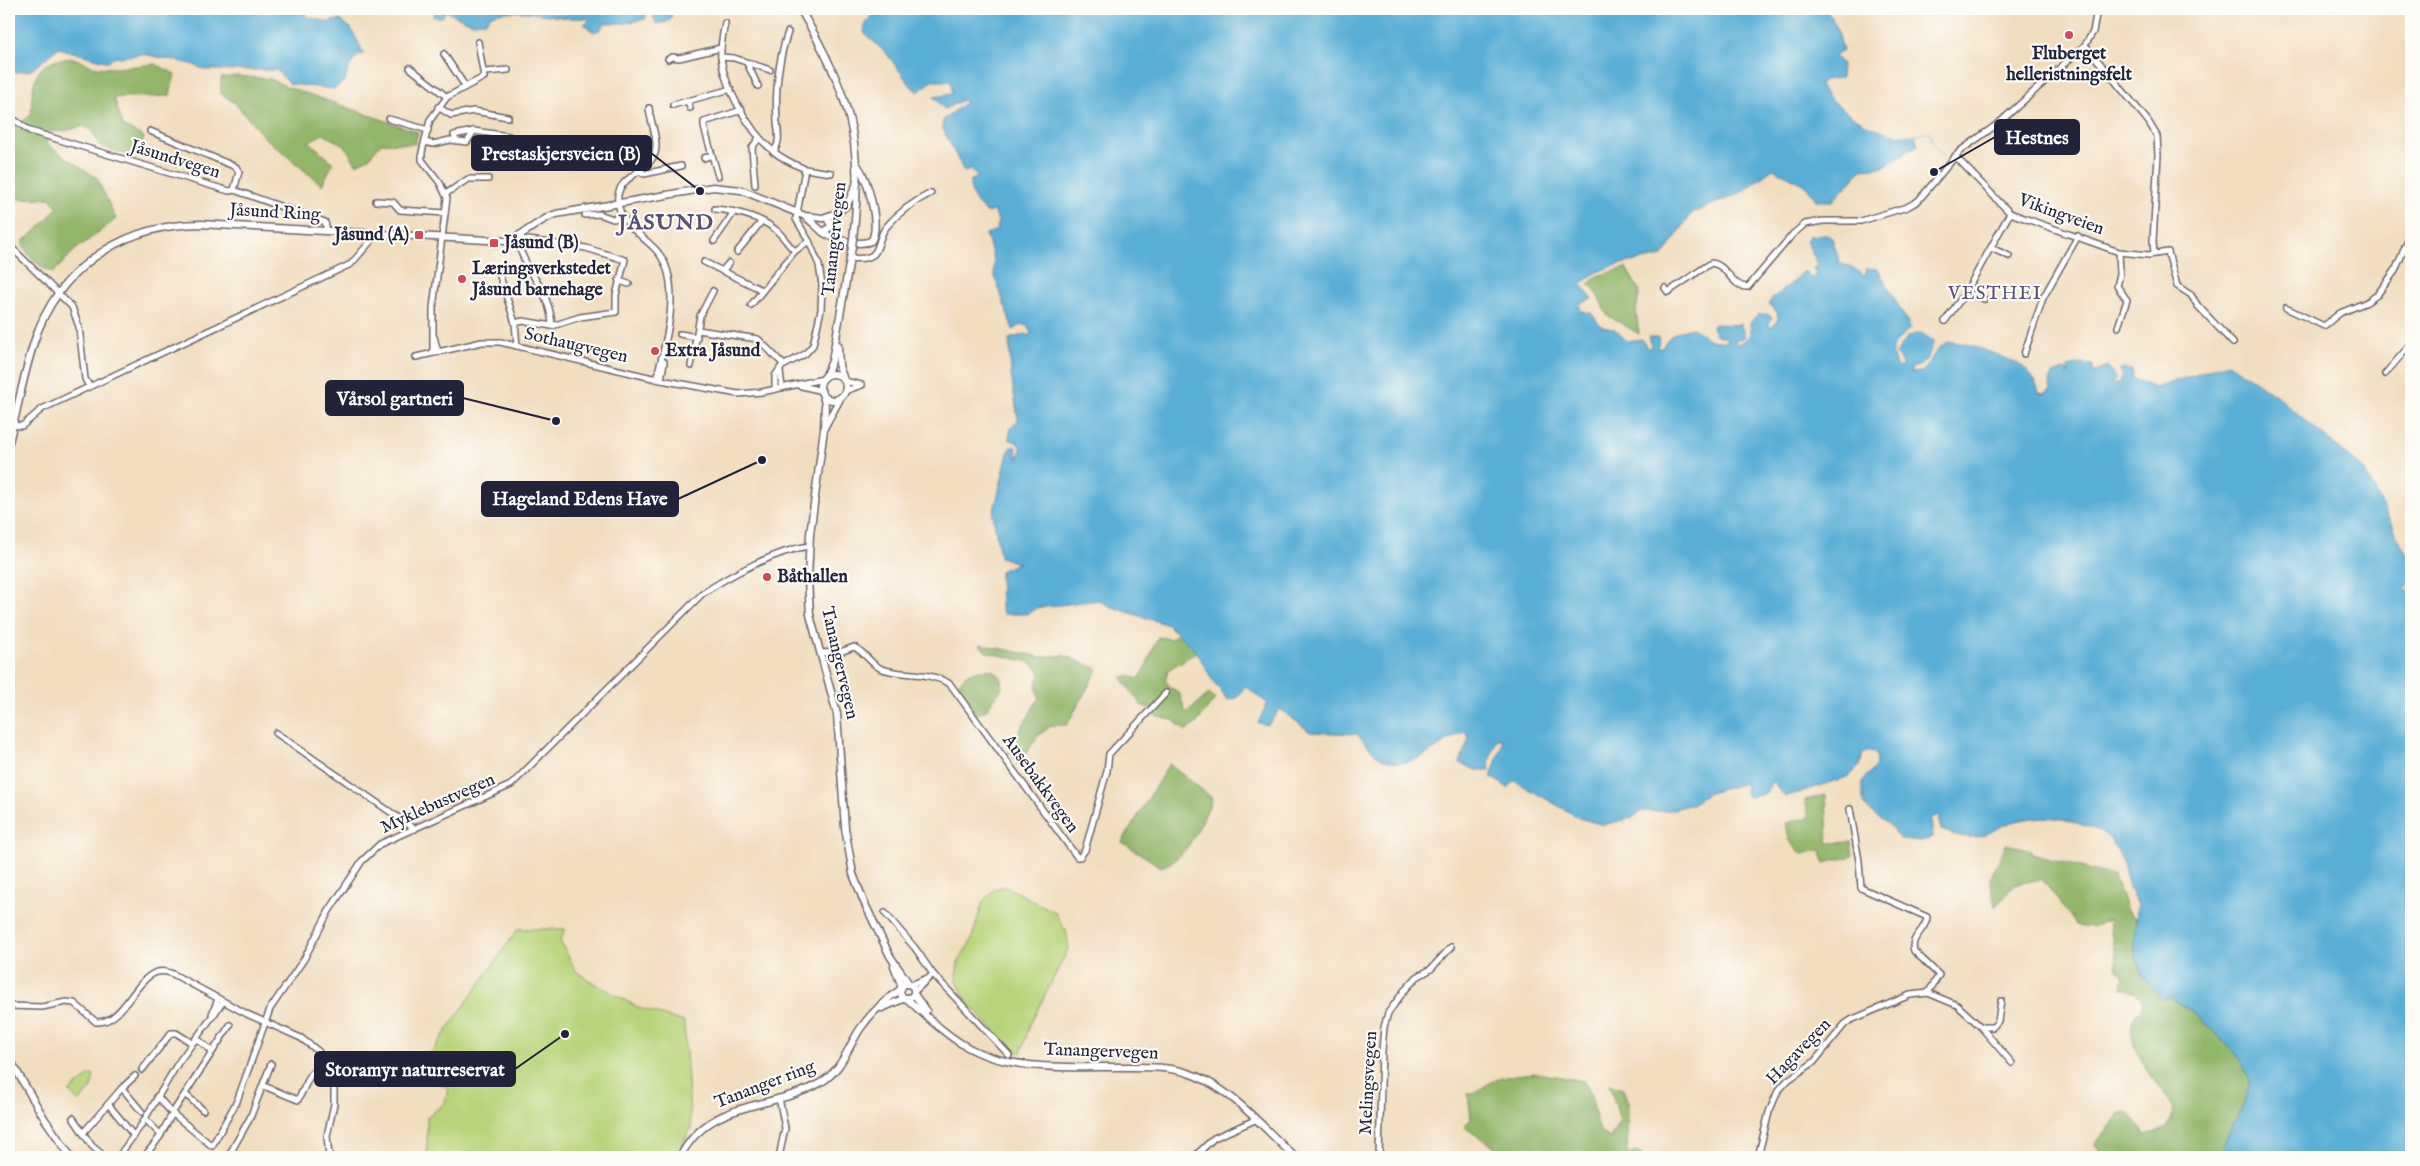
<svg xmlns="http://www.w3.org/2000/svg" width="2420" height="1166" viewBox="0 0 2420 1166" font-family="'IM FELL English',serif">
<style>
.green{fill:#b8d47a;stroke:#6d7b5a}
.forest{fill:#92b66a;stroke:#5a6c52}
.water{fill:#58aed5;stroke:#3d6888}
.lines{fill:none;stroke-linecap:round;stroke-linejoin:round}
.stream{stroke:#58aed5;stroke-width:1}
.minor-casing{stroke:#6b6369;stroke-width:8}
.major-casing{stroke:#6b6369;stroke-width:9}
.minor{stroke:#fff;stroke-width:5}
.major{stroke:#fff;stroke-width:6}
.major-bridge-casing{stroke:#6b6369;stroke-width:9;stroke-linecap:butt}
.major-bridge{stroke:#fff;stroke-width:6}
.poi-dot{fill:#d1495b;stroke:#fdfcf7;stroke-width:2}
.labels{text-anchor:middle;dominant-baseline:central;stroke-width:4.5;stroke-linejoin:round;paint-order:stroke}
.poi-label{font-size:18px;font-weight:bold;fill:#22223b;stroke:#fdfcf7;text-anchor:start}
.street-label{font-size:18px;fill:#22223b;stroke:#fdfcf7}
.neighbourhood-label{font-size:19px;letter-spacing:1px;fill:#595072;stroke:#fdfcf7}
.district-label{font-size:22px;font-weight:bold;letter-spacing:1px;fill:#595072;stroke:#fdfcf7}
.leader{fill:none;stroke:#22223b;stroke-width:2}
.callout-dot{fill:#22223b;stroke:#fdfcf7;stroke-width:2}
.callout{fill:#22223b;stroke:#22223b;stroke-width:2}
.callout-label{font-size:19px;text-anchor:middle;font-weight:bold;fill:#fff}
</style>
<rect width="100%" height="100%" fill="#fdfcf7"/>
<filter id="ink" filterUnits="userSpaceOnUse"><feTurbulence type="fractalNoise" baseFrequency=".02" numOctaves="2"/><feDisplacementMap in="SourceGraphic" scale="10" xChannelSelector="R" yChannelSelector="G"/><feConvolveMatrix kernelMatrix="1 2 1 2 8 2 1 2 1" color-interpolation-filters="sRGB"/></filter>
<filter id="wash" filterUnits="userSpaceOnUse"><feTurbulence type="fractalNoise" baseFrequency=".0096" numOctaves="4" result="noise"/><feDisplacementMap in="SourceGraphic" scale="20" xChannelSelector="R" yChannelSelector="G"/><feGaussianBlur stdDeviation="1.12" result="paint"/><feColorMatrix in="noise" values="0 0 0 0 0 0 0 0 0 0 0 0 0 0 0 0 0 1.4 0 .05"/><feComposite in="paint" operator="in"/></filter>
<g filter="url(#wash)">
<rect width="100%" height="100%" fill="#f2ddbe"/>
<g class="green">
<path d="M1005 886 1055 912 1064 929 1066 930 1069 947 1030 1025 1021 1053 1010 1048 968 1003 956 980 958 963 971 941 983 901 995 889Z"/>
<path d="M518 929H565L560 941 576 971 587 979 639 1008 684 1022 691 1128 676 1157H427V1117L445 1103 448 1088 417 1073Z"/>
<path d="M90 1075H94L91 1089 79 1102 69 1092Z"/>
</g>
<g class="forest">
<path d="M74 58 94 67 116 68 155 64 175 74 170 95C151 99 133 95 114 98L123 126 144 137 138 158 100 146 92 130 84 126 64 131 44 132 48 145 97 178 116 219 74 251 53 273C40 268 26 255 22 242L37 230 58 207 49 198 9 199V121L18 125 31 115C33 80 32 60 74 58Z"/>
<path d="M237 76 271 79 285 86 418 132 415 144 381 143 369 158 356 164 345 146 323 134 309 141 333 163 322 185 263 136 235 103 221 94V78Z"/>
<path d="M1626 268 1640 291 1636 310 1639 334 1607 315 1594 288 1589 284 1597 276Z"/>
<path d="M1178 633 1197 652 1168 670 1165 680 1171 688 1179 692 1186 713 1209 694 1215 699 1196 724 1186 731 1173 720 1157 717 1150 708 1142 706 1121 677 1131 676 1138 679 1143 673 1158 637 1171 639Z"/>
<path d="M979 644 1041 657 1063 655 1098 669 1067 725H1052L1038 736 1018 765 1008 750 1039 698 1036 685 1040 675 1038 669 1029 662 986 652Z"/>
<path d="M979 670H993L1000 677 1003 687 985 711 976 714 956 686 967 674Z"/>
<path d="M1169 764 1211 797 1212 800C1200 824 1189 858 1161 867L1122 842Z"/>
<path d="M1826 795 1828 843 1851 842 1853 856 1824 863 1821 850 1802 854 1789 840 1786 823 1809 817 1805 800Z"/>
<path d="M2006 844 2029 849 2032 854 2114 876 2127 910 2136 919C2136 961 2132 970 2165 1000L2170 997C2190 1009 2254 1060 2249 1086 2244 1111 2226 1132 2220 1157H2106L2095 1143 2120 1113 2128 1112 2146 1134C2169 1130 2166 1129 2174 1109 2162 1086 2127 1052 2132 1024 2133 1015 2141 1012 2143 1004 2140 993 2132 991 2122 988L2124 976 2117 969 2109 920 2091 927 2076 925 2042 879 2015 884 1995 907 1990 879Z"/>
<path d="M1538 1073 1583 1081C1599 1099 1589 1127 1610 1138L1620 1120 1609 1084 1623 1089 1628 1103 1627 1155C1634 1152 1638 1150 1644 1157H1530L1496 1148 1464 1127 1471 1119 1468 1094C1477 1093 1482 1087 1490 1083 1504 1075 1522 1074 1538 1073Z"/>
</g>
<g class="water">
<path d="M9 9H312L304 16 328 22 340 20 351 28 364 54 358 55 349 67 345 81 334 89 290 84 276 70H205L192 64 143 54 113 58 109 62 58 48 32 70 9 73Z"/>
<path d="M436 9H645L646 19 626 23H605L600 30 593 32 584 24 589 21 588 18C556 21 520 4 489 16L486 22 472 23 445 11 443 17H433Z"/>
<path d="M651 9H671V19L667 22 656 24Z"/>
<path d="M873 9H1827L1837 28 1843 51 1835 56 1842 64 1841 78 1823 80 1820 86C1841 114 1881 138 1915 135L1918 145 1883 167 1862 169 1833 201H1817L1804 184 1773 169 1739 194 1692 213 1663 256C1637 262 1599 263 1581 285L1592 299 1579 304 1581 311 1591 313 1602 327 1615 329 1627 341 1642 339 1647 348H1651L1649 337H1659L1658 349 1663 347C1668 334 1679 330 1693 328L1710 340 1728 342 1726 338 1715 334 1712 327 1714 324 1741 325 1745 337 1735 340 1736 345C1749 339 1751 336 1750 322L1758 314H1767L1772 317 1768 326 1774 325 1778 319 1777 312 1768 304C1778 290 1793 286 1802 272H1806L1810 278 1817 275 1813 268 1818 265 1806 240 1809 236 1826 235 1832 238 1840 263 1861 272V275H1865L1867 268 1878 269 1911 328C1896 340 1885 350 1899 368L1903 365 1896 354 1908 336 1921 333 1934 341C1929 355 1927 365 1912 368L1910 373 1922 372C1931 363 1936 344 1950 342 1961 340 2014 360 2023 367 2031 374 2037 383 2039 393L2045 394 2051 390 2049 380 2053 374 2066 369 2069 375 2068 367 2080 364 2093 365V371L2095 372 2107 366 2116 379 2110 384H2117L2121 377 2120 369 2132 370V378L2154 388 2228 363 2276 395 2365 471 2411 563V582L2405 589 2408 592 2411 588V1157H2220C2226 1132 2244 1111 2249 1086 2254 1060 2190 1009 2171 997L2163 999C2131 970 2132 946 2138 904 2123 886 2128 859 2109 838 2103 832 2093 828 2085 826 2056 815 2036 815 2006 824 1996 828 1986 837 1975 837 1963 838 1952 834 1941 830L1938 816 1931 818 1933 837C1924 842 1904 844 1896 835 1893 831 1892 826 1887 823 1872 812 1861 810 1862 787 1862 771 1886 769 1873 751L1863 753 1860 766 1847 777 1785 797 1772 781 1766 794 1748 797 1745 792 1746 783 1709 793 1692 804 1667 811H1642L1632 818 1603 825 1579 818 1515 781 1508 788 1491 777 1503 742 1501 739H1497C1494 749 1487 760 1490 770H1476L1460 763 1469 738 1465 732C1438 742 1413 775 1381 758 1371 752 1365 740 1356 734L1310 732 1280 709 1268 725 1258 723 1267 703 1245 686 1237 698 1227 700 1211 678 1197 652 1168 625 1112 607 1098 600 1037 608 1027 614H1004L1001 608 1000 571 1018 563 1000 557 993 515 1008 453 1011 447H1016L1018 459 1021 449 1018 443 1009 439 1011 428 1018 420 1011 375 1009 339 1026 334 1029 336 1031 333 1027 326 1022 325 1013 330 994 274V260L986 234 997 230 998 221 994 210 988 213C977 207 969 193 970 181L978 177 970 170 964 172 943 129V120L966 102 963 100 944 109 934 97 952 94 951 81H932L918 92 911 86 886 53 864 33 865 25 875 12Z"/>
</g>
<g class="lines">
<path class="stream" d="M1915 135 1929 131 1934 146 1942 156"/>
</g>
</g>
<g filter="url(#ink)">
<g class="lines">
<defs>
<g id="minor">
<path d="M725 23C723 34 720 46 721 57 724 87 750 132 772 150 782 159 793 164 805 169L796 219 809 241 819 265 822 285 821 310 813 345 805 354 781 367 775 376V389"/>
<path d="M2085 45 2148 121 2157 136 2158 155 2153 241 2154 254"/>
<path d="M444 54 465 86"/>
<path d="M721 57 734 58 770 70"/>
<path d="M668 59 672 57 679 58 721 48"/>
<path d="M747 63 758 86"/>
<path d="M410 68 447 97"/>
<path d="M485 72 508 70"/>
<path d="M688 101 690 108"/>
<path d="M673 105 731 89"/>
<path d="M438 107 451 115 474 111 508 117"/>
<path d="M649 108C650 121 659 140 655 153 648 174 614 176 618 203 621 224 642 235 656 250 684 280 666 344 656 379"/>
<path d="M9 116 30 131 229 191 234 190 325 222 327 231"/>
<path d="M389 119 428 130"/>
<path d="M150 131 236 167 239 172 234 190"/>
<path d="M456 141 454 135 474 131 509 136"/>
<path d="M425 142 433 144 450 140 467 142 474 131"/>
<path d="M773 152C781 143 778 132 777 122 775 92 778 61 788 32"/>
<path d="M1955 156 2010 213 2119 252 2149 255 2168 252 2177 286 2191 295 2198 306 2233 343"/>
<path d="M704 158 712 155"/>
<path d="M805 169 831 173"/>
<path d="M638 170 644 174 681 166"/>
<path d="M718 176 704 127V122L742 110"/>
<path d="M755 185 752 148 759 138"/>
<path d="M447 193 468 179H488"/>
<path d="M376 201 393 202 400 210 445 213"/>
<path d="M715 209C735 211 761 217 777 231 784 237 788 245 795 251"/>
<path d="M585 215 599 214 613 219 622 217"/>
<path d="M714 241 734 212"/>
<path d="M518 244C528 276 550 290 552 326"/>
<path d="M9 245 72 307 79 327 85 379 89 386"/>
<path d="M1991 248 2009 256"/>
<path d="M737 252 761 222"/>
<path d="M850 258C886 262 873 242 887 226 899 212 915 201 931 193"/>
<path d="M704 262 762 290"/>
<path d="M498 270 515 323 517 346"/>
<path d="M722 271 729 263"/>
<path d="M619 281 629 284"/>
<path d="M1665 288 1668 292 1711 263C1727 264 1732 288 1748 287L1793 234 1805 224 1823 221H1861L1907 207 1918 201 1960 151 1999 123 2085 45 2093 32 2097 9"/>
<path d="M1966 292 1984 299"/>
<path d="M751 305 795 251 809 241"/>
<path d="M2286 308 2324 326 2340 313 2367 302 2377 295 2395 271 2411 233"/>
<path d="M1945 321 1966 292 2010 213"/>
<path d="M515 323 523 321 552 326 580 317 616 312V295L625 260 586 248 521 239 519 236"/>
<path d="M2118 327 2127 300 2117 286 2120 274 2119 252"/>
<path d="M698 330 758 339 783 364"/>
<path d="M680 334 697 337"/>
<path d="M434 337 438 352"/>
<path d="M433 353V308L447 198 440 183 422 160V152L430 120 447 97 484 77 478 42"/>
<path d="M2024 354 2043 298 2078 236"/>
<path d="M416 357 482 342H500L661 380 738 394 762 392 823 379"/>
<path d="M691 366 700 316 713 291"/>
<path d="M780 371 782 387"/>
<path d="M2385 374 2411 344"/>
<path d="M661 380 664 362"/>
<path d="M845 381 861 385"/>
<path d="M798 385 822 391"/>
<path d="M845 391 862 385"/>
<path d="M9 425 22 426 42 409 351 264 377 234"/>
<path d="M820 653 840 652 854 647C865 652 870 664 882 669 906 677 926 670 950 684L1077 857H1080L1085 850 1107 771 1109 754 1166 693"/>
<path d="M276 733 415 829"/>
<path d="M1850 809 1859 861 1861 888 1927 917C1927 930 1909 937 1914 951L1939 975 1928 993"/>
<path d="M885 913 915 948 933 974 1009 1055"/>
<path d="M911 985 925 979"/>
<path d="M915 991 933 974"/>
<path d="M9 1006 42 1007 66 1002 74 1003 96 1022C130 1024 137 958 173 974L247 1014 301 1038 318 1051 328 1065 334 1084V1104L327 1136 329 1157"/>
<path d="M212 1014 218 999"/>
<path d="M1981 1027 2012 1063"/>
<path d="M196 1038 212 1051"/>
<path d="M142 1070 171 1033H176L192 1043"/>
<path d="M264 1086 298 1100 311 1074 326 1061"/>
<path d="M122 1088 135 1076"/>
<path d="M185 1094 203 1110"/>
<path d="M157 1096 172 1113 212 1146 237 1101 270 1009 304 959 329 911 362 861 380 844 511 785 702 594C730 575 775 551 809 546"/>
<path d="M779 1098 785 1128 779 1157"/>
<path d="M109 1105 134 1136"/>
<path d="M175 1109 230 1025"/>
<path d="M73 1118 92 1146 105 1157"/>
<path d="M145 1119 161 1135"/>
<path d="M83 1133 122 1088 142 1112"/>
<path d="M118 1157 140 1127 178 1063 223 1002"/>
<path d="M144 1157 159 1138 171 1116"/>
<path d="M228 1157 250 1118 271 1064"/>
<path d="M1194 1157 1214 1138 1255 1120"/>
<path d="M1379 1157 1382 1050 1384 1027 1388 1013 1404 991 1417 977 1431 969 1451 947"/>
<path d="M1758 1157 1769 1112 1778 1091 1788 1080 1814 1062 1845 1024 1851 1020 1910 995 1928 993 1957 1005 1981 1027H1993L1998 1021 2001 1001"/>
</g>
<g id="major">
<path d="M800 9C849 92 865 142 853 239"/>
<path d="M806 217C812 222 818 228 824 233 835 240 859 246 871 241 881 227 868 180 858 166"/>
<path d="M823 232 832 226 826 217"/>
<path d="M838 345 839 366 843 377"/>
<circle cx="833" cy="387" r="13"/>
<path d="M825 377 832 361 852 247"/>
<path d="M823 395 825 405 824 429 810 534 808 579 810 615 837 714 845 828 853 874 864 902 890 956 909 984"/>
<path d="M825 426 841 397"/>
<path d="M9 442C19 404 25 364 39 328 67 261 130 224 201 224L505 241C524 237 537 220 556 214L713 187 741 190 805 216 823 218 837 213 847 205 857 183"/>
<path d="M894 966 902 987"/>
<circle cx="907" cy="991" r="7"/>
<path d="M914 994 926 1011"/>
<path d="M907 999C924 1014 942 1032 962 1044 1006 1071 1064 1067 1114 1067 1141 1067 1170 1065 1196 1076 1235 1092 1264 1129 1295 1157"/>
<path d="M882 1008 905 998"/>
<path d="M9 1058 44 1118 71 1157"/>
<path d="M680 1157C710 1098 770 1111 820 1083 842 1070 847 1049 860 1029 871 1013 885 1000 901 989"/>
</g>
</defs>
<use href="#minor" class="minor-casing"/>
<use href="#major" class="major-casing"/>
<use href="#minor" class="minor"/>
<use href="#major" class="major"/>
<defs>
<path id="major-bridge" d="M852 247 853 239"/>
</defs>
<use href="#major-bridge" class="major-bridge-casing"/>
<use href="#major-bridge" class="major-bridge"/>
</g>
</g>
<g class="poi-dot">
<circle cx="2069" cy="35" r="5"/>
<rect x="414" y="230" width="10" height="10" rx="2.5"/>
<rect x="489" y="238" width="10" height="10" rx="2.5"/>
<circle cx="462" cy="279" r="5"/>
<circle cx="655" cy="351" r="5"/>
<circle cx="767" cy="577" r="5"/>
</g>
<g class="labels">
<g class="poi-label">
<text x="2069" y="54" text-anchor="middle">Fluberget<tspan x="2069" dy="21">helleristningsfelt</tspan></text>
<text x="409" y="235" text-anchor="end">Jåsund (A)</text>
<text x="504" y="243">Jåsund (B)</text>
<text x="472" y="269">Læringsverkstedet<tspan x="472" dy="21">Jåsund barnehage</tspan></text>
<text x="665" y="351">Extra Jåsund</text>
<text x="777" y="577">Båthallen</text>
</g>
<g class="street-label">
<text transform="translate(175 160) rotate(17)">Jåsundvegen</text>
<text transform="translate(275 213) rotate(3)">Jåsund Ring</text>
<text transform="translate(2061 215) rotate(20)">Vikingveien</text>
<text transform="translate(835 239) rotate(-84)">Tanangervegen</text>
<text transform="translate(576 346) rotate(13)">Sothaugvegen</text>
<text transform="translate(839 663) rotate(77)">Tanangervegen</text>
<text transform="translate(1040 784) rotate(54)">Ausebakkvegen</text>
<text transform="translate(438 804) rotate(-24)">Myklebustvegen</text>
<text transform="translate(1101 1052) rotate(2)">Tanangervegen</text>
<text transform="translate(1799 1052) rotate(-46)">Hagavegen</text>
<text transform="translate(1369 1083) rotate(-87)">Melingsvegen</text>
<text transform="translate(765 1085) rotate(-21)">Tananger ring</text>
</g>
<g class="neighbourhood-label">
<text x="1995" y="294">VESTHEI</text>
</g>
<g class="district-label">
<text x="666" y="223">JÅSUND</text>
</g>
</g>
<path class="leader" d="M1934 172L1995 137M700 191L651 153M556 421L463 398M762 460L678 499M565 1034L515 1069"/>
<g class="callout-dot">
<circle cx="1934" cy="172" r="5"/>
<circle cx="700" cy="191" r="5"/>
<circle cx="556" cy="421" r="5"/>
<circle cx="762" cy="460" r="5"/>
<circle cx="565" cy="1034" r="5"/>
</g>
<g class="callout">
<rect x="1995" y="120" width="84" height="34" rx="5"/>
<rect x="472" y="136" width="179" height="34" rx="5"/>
<rect x="326" y="381" width="137" height="34" rx="5"/>
<rect x="482" y="482" width="196" height="34" rx="5"/>
<rect x="315" y="1052" width="200" height="34" rx="5"/>
</g>
<g class="callout-label">
<text x="2037" y="144">Hestnes</text>
<text x="561" y="160">Prestaskjersveien (B)</text>
<text x="395" y="405">Vårsol gartneri</text>
<text x="580" y="505">Hageland Edens Have</text>
<text x="415" y="1076">Storamyr naturreservat</text>
</g>
<rect width="2420" height="1166" fill="none" stroke="#fdfcf7" stroke-width="30"/>
</svg>
